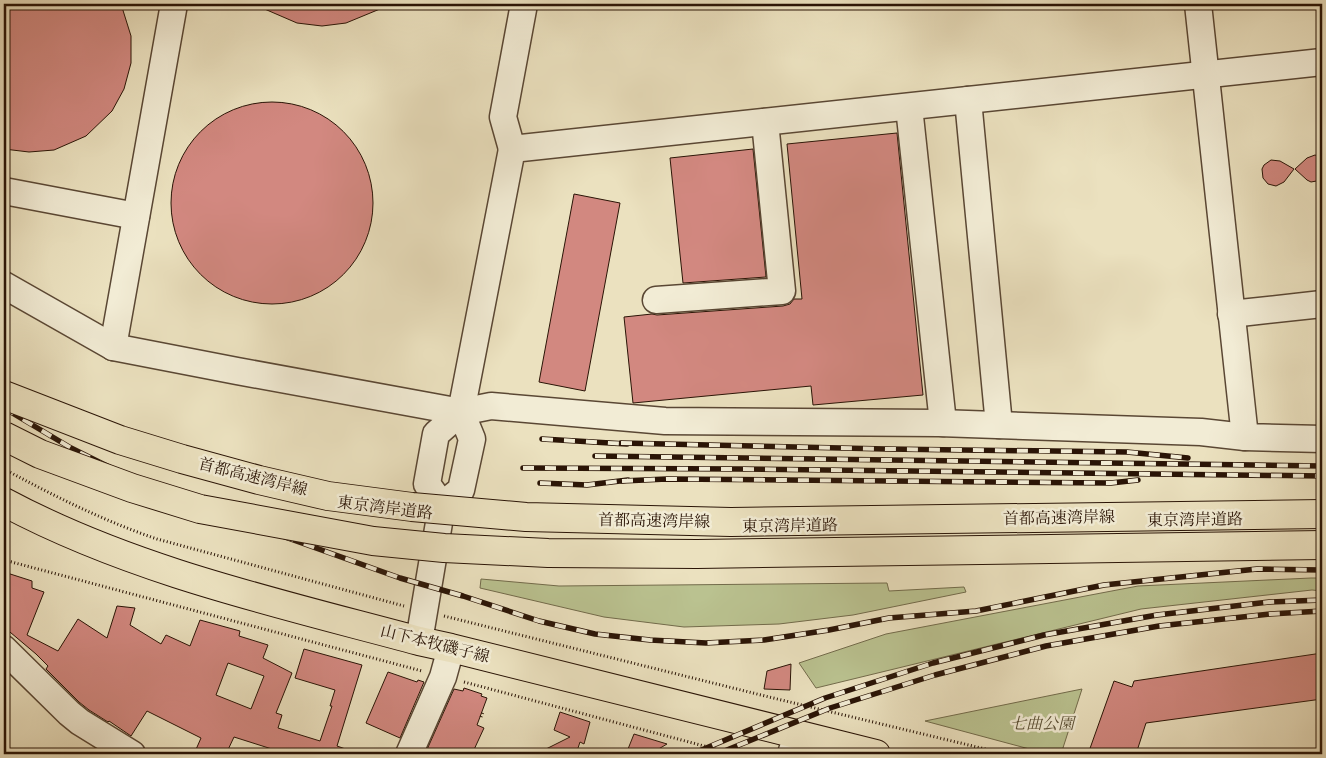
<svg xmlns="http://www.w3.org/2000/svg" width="1326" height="758" viewBox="0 0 1326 758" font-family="Cardo,'Noto Serif JP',serif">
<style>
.green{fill:#bac290;stroke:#726b4b}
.building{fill:#d28880;stroke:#2a1406;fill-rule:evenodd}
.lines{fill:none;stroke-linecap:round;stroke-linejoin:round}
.minor-casing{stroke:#5a4734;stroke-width:29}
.major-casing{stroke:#2a1406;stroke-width:30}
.path{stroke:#2a1406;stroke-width:3;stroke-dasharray:1 2.5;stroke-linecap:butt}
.minor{stroke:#f2ecd5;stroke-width:26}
.major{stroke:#ebe1bf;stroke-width:28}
.rail-casing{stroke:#2a1406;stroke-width:5.5}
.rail{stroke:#f2ecd5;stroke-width:4;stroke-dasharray:11;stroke-linecap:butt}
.highway-bridge-casing{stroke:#2a1406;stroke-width:30;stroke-linecap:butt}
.highway-bridge{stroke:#ebe1bf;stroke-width:28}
.labels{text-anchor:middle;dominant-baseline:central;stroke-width:5;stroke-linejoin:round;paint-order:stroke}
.street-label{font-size:16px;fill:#2a1406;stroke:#f2ecd5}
.park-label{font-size:16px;font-style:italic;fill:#5c5136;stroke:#f2ecd5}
</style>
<rect width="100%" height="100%" fill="#ebe1bf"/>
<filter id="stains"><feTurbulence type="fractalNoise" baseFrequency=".004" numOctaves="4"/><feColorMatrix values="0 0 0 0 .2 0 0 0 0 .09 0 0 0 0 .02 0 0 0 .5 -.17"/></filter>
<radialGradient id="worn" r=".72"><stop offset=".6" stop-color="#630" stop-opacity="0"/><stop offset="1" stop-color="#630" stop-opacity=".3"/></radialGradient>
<g class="green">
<path d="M1311 578H1322V591L1312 590 1141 609 816 688 799 663 886 634 1138 586Z"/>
<path d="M481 579 559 586 887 583 889 591 964 587 966 592 853 615 779 624 684 627 604 617 480 588Z"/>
<path d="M1082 689 1061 754H1048L925 721Z"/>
</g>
<g class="building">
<path d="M4 4H121L131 36V63L124 89 112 111 86 136 54 150 29 152 4 149Z"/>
<path d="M253 4H392L346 23 322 26 297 23Z"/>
<circle cx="272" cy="203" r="101"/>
<path d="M897 133 923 395 813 405 811 386 633 403 624 317 652 314 657 315 783 306 790 304 794 299H802L787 144Z"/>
<path d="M753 149 766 277 683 283 670 158Z"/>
<path d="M1315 155 1322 157V180L1311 182 1307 180 1295 169 1307 158Z"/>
<path d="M1271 160 1280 161 1294 169 1284 182 1276 186 1268 184 1263 178 1262 169 1264 165Z"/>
<path d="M574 194 620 203 585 391 539 382Z"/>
<path d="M4 572 32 581V588L44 592 27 635 58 651 78 619 107 638 117 606 135 608 130 625 161 644 166 635 190 646 200 620 240 631 239 636 268 645 263 658 292 673 276 713 282 715 278 728 320 741 332 706H330L335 690 295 678 304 649 362 665 337 746 351 751V754H274L275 750 234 737 226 754H194L201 738 147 711 131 736 109 721 108 722 89 710 79 702 46 669 48 666 36 654 4 627ZM228 663 264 676 251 709 216 695Z"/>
<path d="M1322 653V699L1146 723 1136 754H1088L1114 681 1132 687 1134 681Z"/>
<path d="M791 664 790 690 764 689 767 671Z"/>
<path d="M388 672 417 682 418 680 424 682 400 738 366 723Z"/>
<path d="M464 688 482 694 481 696 487 698 477 725 484 728 472 754H425L454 689 463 691Z"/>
<path d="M560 712 590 722 584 744 580 742 576 754H536L570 737 554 730Z"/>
<path d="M634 734 667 744 650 754H626Z"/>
</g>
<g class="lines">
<defs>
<g id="minor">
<path d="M1198 4 1245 437 1322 439"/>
<path d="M968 100 999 425"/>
<path d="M909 107 943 423"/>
<path d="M512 149 503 117 524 4"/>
<path d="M4 191 136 216"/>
<path d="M4 285 113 347 237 371 461 412 491 406 665 421 939 423 1201 432 1245 437"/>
<path d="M656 300 782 291 765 122"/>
<path d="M1231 314 1322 304"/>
<path d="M113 347 174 4"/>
<path d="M442 505 427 484 436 434 461 412"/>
<path d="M419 641 442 505 461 490 472 439 461 412 512 149 1322 62"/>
<path d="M4 649 69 713 80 722 132 754"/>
<path d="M409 754 443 677 451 648"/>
<path d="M791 754 797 735"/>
</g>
<path id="major" d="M4 502C133 571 278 603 419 641L451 648 876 754"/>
</defs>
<use href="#minor" class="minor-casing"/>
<use href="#major" class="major-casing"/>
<g class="path">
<path d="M4 469C54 496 104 521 157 539L404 606"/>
<path d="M4 560 422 671"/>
<path d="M444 616 769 697 1006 754"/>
<path d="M464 682 734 754"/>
<path d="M481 717 483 712"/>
</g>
<use href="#minor" class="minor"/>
<use href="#major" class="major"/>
<defs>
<g id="rail">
<path d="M4 408 71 448 113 469 218 513 400 578 463 596 539 621 595 634 650 640 706 643 764 640 829 630 889 618 976 611 1104 585 1257 569 1322 570"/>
<path d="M542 439 627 444"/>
<path d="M621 443 886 449 1127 452 1188 458"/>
<path d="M595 456 1322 466"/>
<path d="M523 468 740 469 1322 476"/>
<path d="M622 481 667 479 1111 483 1138 480"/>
<path d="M540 483 587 485 628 480"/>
<path d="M692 754 825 698 933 663 1044 635 1157 615 1269 602 1322 600"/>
<path d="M717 754 830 708 935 675 1046 646 1159 626 1270 614 1322 611"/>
</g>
</defs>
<use href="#rail" class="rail-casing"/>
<use href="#rail" class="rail"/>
<defs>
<g id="highway-bridge">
<path d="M4 395 120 440 182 459 259 480 328 496 412 507 526 517 731 522 1322 514"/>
<path d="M4 436 40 454 132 488 200 509 373 541 444 548 548 553 697 554 1322 545"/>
</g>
</defs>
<use href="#highway-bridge" class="highway-bridge-casing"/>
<use href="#highway-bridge" class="highway-bridge"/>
</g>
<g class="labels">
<g class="street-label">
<text transform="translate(253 477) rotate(14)">首都高速湾岸線</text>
<text transform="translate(385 508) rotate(7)">東京湾岸道路</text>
<text transform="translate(1059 518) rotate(-1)">首都高速湾岸線</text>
<text transform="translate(1195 520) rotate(-1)">東京湾岸道路</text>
<text transform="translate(654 521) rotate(1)">首都高速湾岸線</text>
<text transform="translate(790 526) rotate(-1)">東京湾岸道路</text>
<text transform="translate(435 644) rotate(14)">山下本牧磯子線</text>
</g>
<g class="park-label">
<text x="1042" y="724">七曲公園</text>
</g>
</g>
<rect width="1326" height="758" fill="none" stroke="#ebe1bf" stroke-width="20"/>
<rect x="5" y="5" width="1316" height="748" fill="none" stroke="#2a1406" stroke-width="2.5"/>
<rect x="10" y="10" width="1306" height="738" fill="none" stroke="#2a1406"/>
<rect width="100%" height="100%" filter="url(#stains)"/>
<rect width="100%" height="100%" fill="url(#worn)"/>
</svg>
